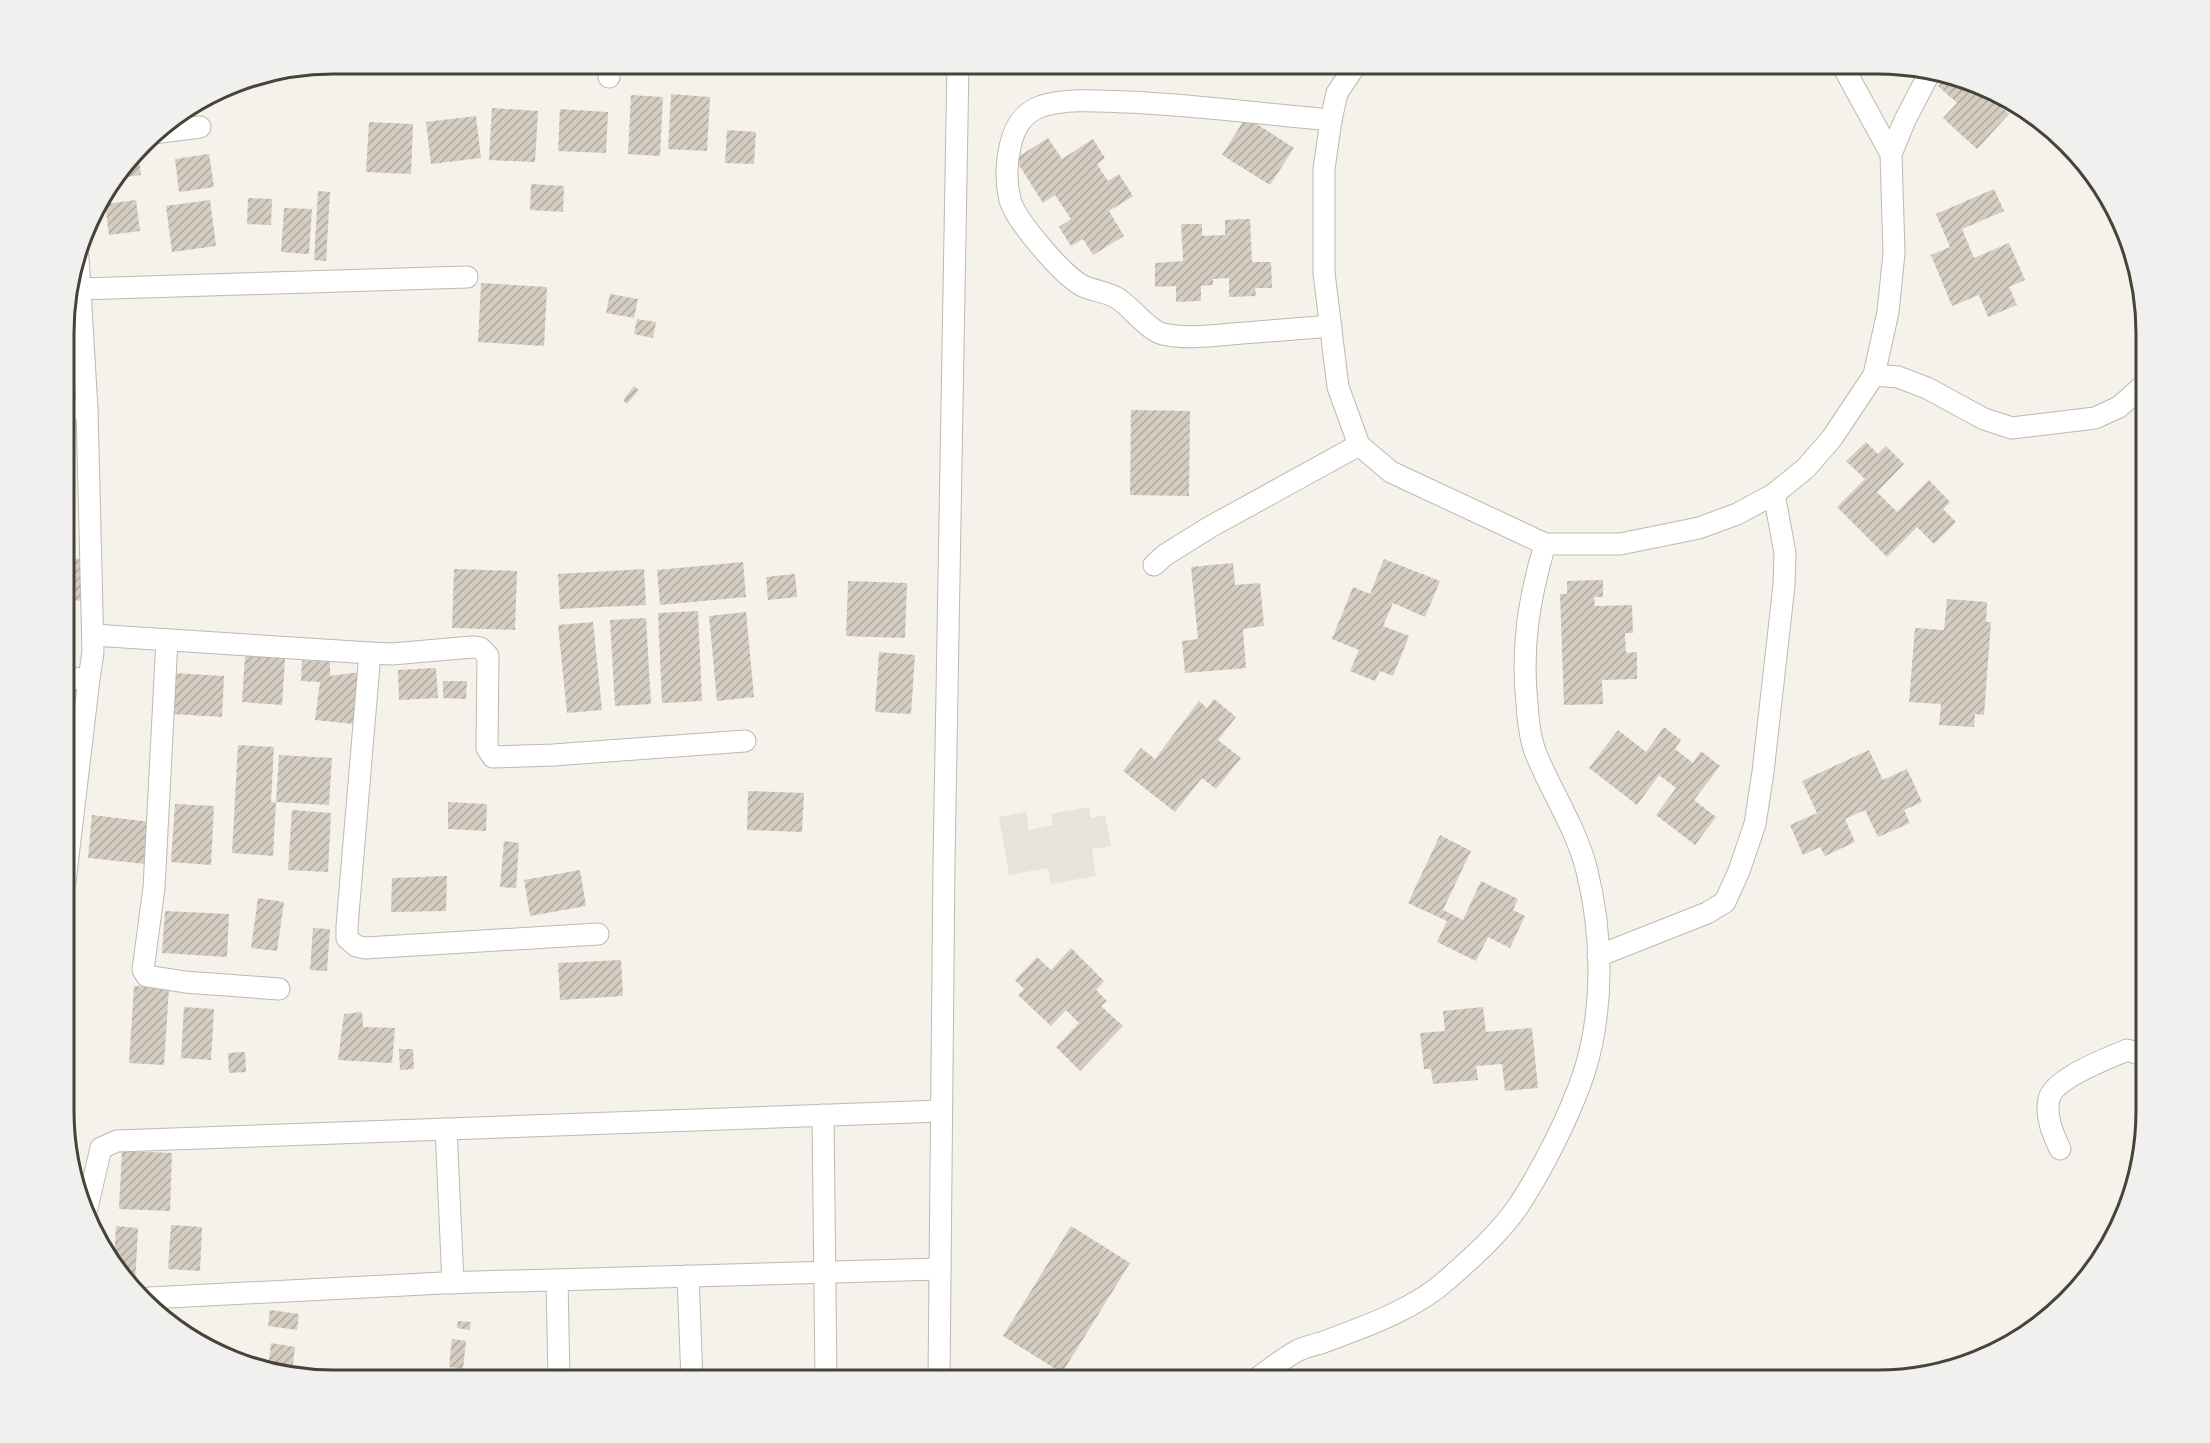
<svg xmlns="http://www.w3.org/2000/svg" width="2210" height="1443" viewBox="0 0 2210 1443" font-family="'Titillium Web',sans-serif">
<style>
.residential{fill:#e8e3da}
.building{fill:url(#building-hatch)}
.lines{fill:none;stroke-linecap:round;stroke-linejoin:round}
.minor-casing{stroke:#bfb9ae;stroke-width:23}
.minor{stroke:#fff;stroke-width:21}
.rim{fill:none;stroke:#484239;stroke-width:3}
</style>
<defs>
<pattern id="building-hatch" width="6" height="6" patternUnits="userSpaceOnUse" patternTransform="scale(1.5)"><rect width="6" height="6" fill="#d5cdc1"/><path d="M-1 1l2-2M0 6l6-6M5 7l2-2" fill="none" stroke="#afa89e"/></pattern>
</defs>
<rect width="100%" height="100%" fill="#f4f2eb"/>
<path class="residential" d="M1089 807 1091 818 1105 815 1111 846 1092 849 1096 876 1051 884 1048 868 1009 875 999 817 1026 812 1029 830 1053 825 1051 814Z"/>
<g class="building">
<path d="M714 63H783L782 71 714 68Z"/>
<path d="M1949 75 1964 77 1992 91 1988 95 2009 114 1977 149 1943 118 1957 103 1938 86Z"/>
<path d="M671 94 710 97 707 151 668 149Z"/>
<path d="M631 95 663 97 660 156 628 154Z"/>
<path d="M492 108 538 111 535 162 489 160Z"/>
<path d="M560 109 608 112 606 153 558 151Z"/>
<path d="M476 116 481 158 431 164 426 122Z"/>
<path d="M1246 117 1294 148 1270 185 1222 155Z"/>
<path d="M369 122 413 124 411 174 366 172Z"/>
<path d="M727 130 756 132 754 164 725 163Z"/>
<path d="M1048 138 1062 159 1093 139 1105 158 1097 164 1108 181 1119 174 1133 196 1109 211 1124 236 1093 255 1083 239 1071 246 1059 227 1071 219 1055 195 1043 203 1015 159Z"/>
<path d="M138 152 141 175 118 178Z"/>
<path d="M209 154 214 187 179 192 175 159Z"/>
<path d="M531 184 564 186 563 212 530 210Z"/>
<path d="M1994 189 2004 211 1962 229 1974 258 2009 243 2025 280 2009 287 2017 305 1988 317 1979 295 1952 306 1931 255 1950 247 1936 214Z"/>
<path d="M318 191 330 192 326 261 314 260Z"/>
<path d="M248 198 272 199 271 225 247 224Z"/>
<path d="M136 200 140 231 109 235 105 204Z"/>
<path d="M210 200 216 246 172 252 166 206Z"/>
<path d="M284 208 312 209 309 254 281 252Z"/>
<path d="M1250 219 1252 262H1271L1272 288H1255L1256 296 1229 297V278L1213 279V285L1201 286V301L1176 302V286L1155 287V263L1183 261 1181 224H1202V236L1225 235V220Z"/>
<path d="M481 283 547 287 544 346 478 342Z"/>
<path d="M610 294 638 299 634 318 606 313Z"/>
<path d="M637 319 656 322 653 338 634 334Z"/>
<path d="M634 386 639 390 627 404 623 400Z"/>
<path d="M1131 410 1190 411 1189 496 1130 495Z"/>
<path d="M1866 442 1878 454 1886 446 1904 464 1877 492 1897 512 1929 480 1950 502 1943 509 1956 522 1934 544 1917 527 1887 557 1837 507 1865 479 1846 461Z"/>
<path d="M65 446H73L70 500 65 499Z"/>
<path d="M69 558 84 559 82 601 67 600Z"/>
<path d="M1384 559 1440 581 1425 617 1393 603 1383 626 1409 636 1393 676 1380 671 1375 681 1350 671 1359 650 1332 639 1353 587 1370 594Z"/>
<path d="M743 562 746 597 660 605 657 570Z"/>
<path d="M1233 563 1235 585 1260 583 1264 626 1243 629 1246 668 1185 673 1182 641 1198 639 1191 567Z"/>
<path d="M454 569 517 571 515 630 452 628Z"/>
<path d="M644 569 646 605 560 609 558 574Z"/>
<path d="M795 574 797 597 768 600 766 577Z"/>
<path d="M1603 580V597H1594L1595 606 1632 605 1633 633H1625L1626 653 1637 652V679L1602 680 1603 704 1564 705 1560 594H1567V581Z"/>
<path d="M848 581 907 583 905 638 846 636Z"/>
<path d="M1947 599 1987 602 1986 622H1991L1984 715 1975 714 1974 727 1939 725 1941 704 1909 702 1915 628 1944 630Z"/>
<path d="M698 611 702 701 662 703 658 613Z"/>
<path d="M746 612 754 697 717 701 709 616Z"/>
<path d="M646 618 651 704 615 706 610 620Z"/>
<path d="M593 622 602 710 567 713 558 625Z"/>
<path d="M879 652 915 655 911 714 875 712Z"/>
<path d="M245 656 285 658 282 705 242 702Z"/>
<path d="M302 660 330 662V676L361 672 354 724 315 720 320 682 301 681Z"/>
<path d="M436 668 438 698 399 700 398 670Z"/>
<path d="M175 673 224 676 222 717 172 714Z"/>
<path d="M443 681H467L466 699 443 698Z"/>
<path d="M1214 699 1236 717 1218 740 1241 758 1216 789 1202 778 1175 812 1123 771 1141 748 1155 759 1199 701 1207 708Z"/>
<path d="M1664 727 1681 740 1675 749 1693 763 1701 751 1720 766 1694 800 1716 817 1695 845 1656 815 1676 788 1659 775 1637 805 1589 768 1618 730 1646 752Z"/>
<path d="M238 745 274 747 271 802H276L273 856 232 853Z"/>
<path d="M1869 750 1883 780 1907 769 1922 802 1904 810 1910 823 1878 837 1865 810 1845 819 1855 842 1825 856 1820 847 1803 855 1790 825 1817 813 1802 781Z"/>
<path d="M279 755 332 758 329 805 276 802Z"/>
<path d="M748 791 804 793 802 832 747 830Z"/>
<path d="M448 802 487 804 486 831 448 829Z"/>
<path d="M175 804 214 806 211 865 171 862Z"/>
<path d="M292 810 331 813 328 872 288 870Z"/>
<path d="M92 815 151 822 146 864 88 858Z"/>
<path d="M1440 835 1471 851 1443 910 1463 920 1481 881 1518 899 1513 910 1525 916 1510 948 1488 937 1476 961 1437 942 1447 921 1408 903Z"/>
<path d="M504 841 519 843 516 888 500 887Z"/>
<path d="M580 870 586 906 530 916 524 880Z"/>
<path d="M447 876 446 911 391 912 392 878Z"/>
<path d="M258 898 284 902 277 951 251 948Z"/>
<path d="M165 911 229 914 227 957 162 953Z"/>
<path d="M313 928 330 929 327 971 310 970Z"/>
<path d="M1071 948 1104 981 1096 990 1107 1001 1101 1006 1123 1026 1080 1071 1056 1047 1079 1023 1066 1010 1051 1026 1018 995 1024 989 1015 980 1037 957 1051 970Z"/>
<path d="M621 960 623 996 560 1000 558 963Z"/>
<path d="M134 986 169 988 164 1065 129 1063Z"/>
<path d="M184 1007 214 1009 211 1060 181 1058Z"/>
<path d="M1483 1007 1486 1032 1532 1028 1538 1088 1505 1091 1502 1064 1476 1066 1478 1080 1433 1084 1431 1069H1424L1420 1033 1445 1031 1443 1011Z"/>
<path d="M362 1012 363 1027 395 1028 392 1063 338 1060 344 1014Z"/>
<path d="M399 1049H413L414 1069 400 1070Z"/>
<path d="M245 1052 246 1072 229 1073 228 1053Z"/>
<path d="M122 1151 172 1153 170 1211 119 1209Z"/>
<path d="M171 1225 202 1227 200 1271 168 1269Z"/>
<path d="M116 1226 138 1228 135 1284 114 1262Z"/>
<path d="M1071 1226 1130 1263 1062 1373 1003 1336Z"/>
<path d="M270 1310 299 1314 297 1330 268 1326Z"/>
<path d="M458 1321 471 1322 470 1330 457 1328Z"/>
<path d="M452 1339 466 1341 463 1369 449 1367Z"/>
<path d="M271 1343 295 1347 292 1372 268 1369Z"/>
</g>
<g class="lines">
<defs>
<g id="minor">
<path d="M608 63 609 77"/>
<path d="M1360 63 1353 69 1337 93 1331 120 1324 169V273L1338 387 1359 445 1391 472 1511 528 1545 544H1620L1699 528 1737 514 1774 494 1806 468 1832 438 1874 375 1888 312 1894 253 1891 154 1841 63"/>
<path d="M1331 120C1263 114 1196 105 1127 102 1099 101 1069 98 1042 106 1022 113 1014 128 1010 147 1006 164 1006 183 1010 200 1016 221 1064 277 1083 286 1094 291 1107 292 1117 298 1132 307 1147 330 1163 334 1184 339 1210 336 1231 334 1264 331 1298 329 1331 326"/>
<path d="M153 133 200 127"/>
<path d="M1891 154 1905 120 1930 72"/>
<path d="M81 289 467 277"/>
<path d="M1874 375 1898 377 1927 388 1984 419 2012 428 2095 418 2119 407 2146 383"/>
<path d="M65 409H87"/>
<path d="M1154 565 1165 555 1210 527 1359 445"/>
<path d="M93 635 370 653 347 926V938L356 946 365 948 598 934"/>
<path d="M167 640 154 888 143 970 147 976 185 982 279 989"/>
<path d="M370 653 392 654 472 647 480 648 488 656 487 748 493 757 553 755 745 741"/>
<path d="M65 678 89 679 93 652 87 409 78 257"/>
<path d="M65 882 89 679"/>
<path d="M1598 956 1707 913 1725 902 1739 871 1755 824 1763 772 1784 585 1785 553 1774 494"/>
<path d="M823 1115 826 1380"/>
<path d="M446 1129 453 1283"/>
<path d="M2060 1149C2053 1134 2045 1116 2049 1099 2053 1079 2108 1058 2127 1050L2146 1056"/>
<path d="M87 1208 101 1148 117 1141 941 1111"/>
<path d="M688 1276 692 1380"/>
<path d="M557 1280 559 1380"/>
<path d="M149 1298 443 1283 940 1269"/>
<path d="M939 1380 944 863 958 63"/>
<path d="M1255 1380C1269 1370 1282 1359 1297 1351 1304 1347 1313 1345 1321 1343 1364 1327 1414 1310 1448 1279 1473 1257 1500 1233 1519 1205 1543 1168 1570 1115 1584 1073 1604 1010 1603 936 1587 871 1577 830 1552 793 1536 754 1530 739 1528 720 1527 704 1521 646 1529 599 1545 544"/>
</g>
</defs>
<use href="#minor" class="minor-casing"/>
<use href="#minor" class="minor"/>
</g>
<path d="M0 0H2210V1443H0ZM333 74H1877A259 259 0 0 1 2136 333V1111A259 259 0 0 1 1877 1370H333A259 259 0 0 1 74 1111V333A259 259 0 0 1 333 74Z" fill="#f0f0ef" fill-rule="evenodd"/>
<path class="rim" d="M333 74H1877A259 259 0 0 1 2136 333V1111A259 259 0 0 1 1877 1370H333A259 259 0 0 1 74 1111V333A259 259 0 0 1 333 74Z"/>
</svg>
